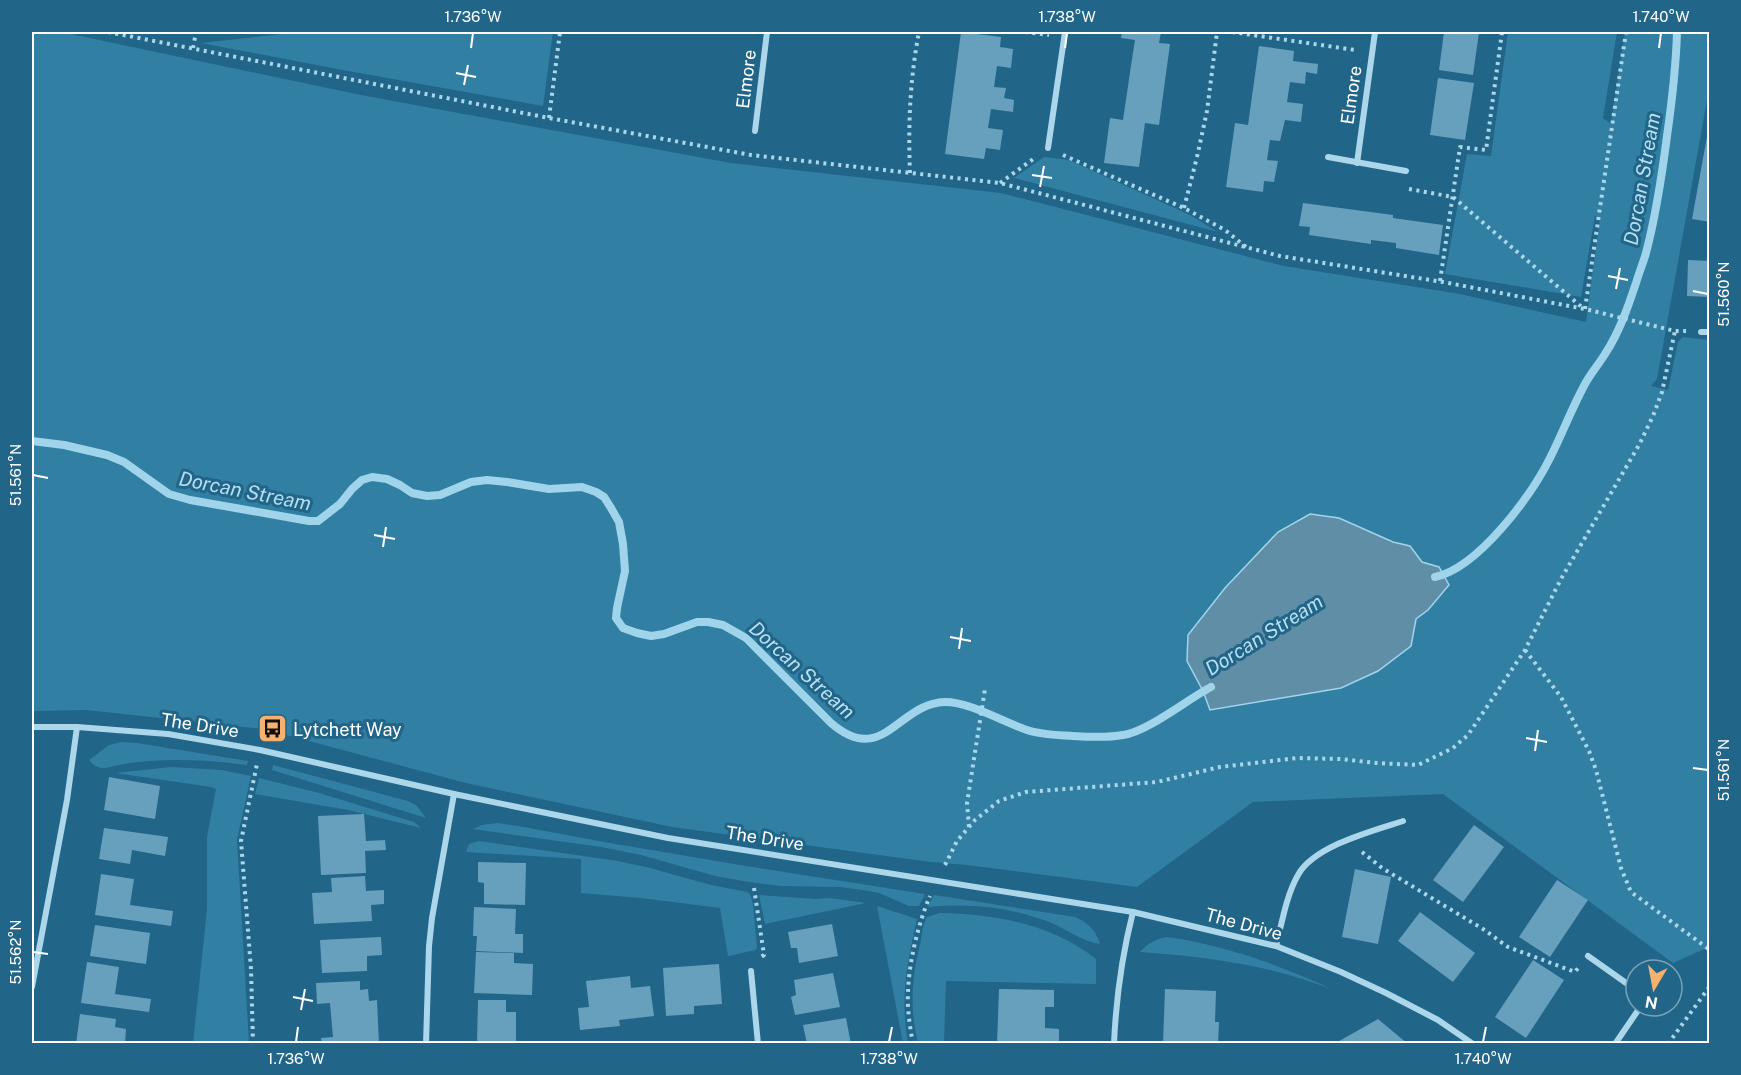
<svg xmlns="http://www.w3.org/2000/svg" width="1741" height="1075" viewBox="0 0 1741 1075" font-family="'Public Sans',sans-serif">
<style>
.green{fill:#327fa4}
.water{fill:#608ea6;stroke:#a0d4eb;stroke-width:1.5}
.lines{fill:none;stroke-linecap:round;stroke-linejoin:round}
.stream{stroke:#a0d4eb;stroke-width:8}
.building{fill:#67a0bd}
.path{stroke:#acd6ea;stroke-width:4;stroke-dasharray:3 4.5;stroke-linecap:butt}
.street{stroke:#acd6ea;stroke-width:6}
.ticks{fill:none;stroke:#fff;stroke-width:2}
.labels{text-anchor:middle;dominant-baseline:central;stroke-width:6;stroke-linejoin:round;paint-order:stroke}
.street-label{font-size:18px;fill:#fff;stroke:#216588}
.poi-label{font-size:18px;fill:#fff;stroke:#216588;text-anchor:start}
.water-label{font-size:20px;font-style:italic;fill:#b8dff1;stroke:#216588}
.neatline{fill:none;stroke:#fff;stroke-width:2}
.ticks-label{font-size:15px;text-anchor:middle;fill:#fff}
</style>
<rect width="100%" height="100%" fill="#216588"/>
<g class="green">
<path d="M32 32H61L361 95 731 163 1001 193 1284 266 1460 294 1586 322 1600 219 1595 216 1581 297 1445 274 1467 154 1491 156 1508 32H1617L1603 118 1611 124 1625 32H1709V89L1657 379 1651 386 1668 390 1678 342 1683 337 1709 340V947L1673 963 1443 794 1253 802 1137 887 967 865 931 862 672 827 466 783 264 729 86 710 32 711Z"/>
<path d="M294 32H553L543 106 348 71 201 43 273 35Z"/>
<path d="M1044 157 1069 160 1190 215 1218 232 1014 178Z"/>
<path d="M121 742 137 743 248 761 247 765C208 760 158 757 119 765 106 768 99 772 89 760L109 745Z"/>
<path d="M273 765 408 801 417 806 426 818 272 770Z"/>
<path d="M171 767 222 770 251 776 237 840 249 1043H193L207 909V837L216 789 211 787 115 773Z"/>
<path d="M259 778 319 793 414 822 421 828 348 810 255 794Z"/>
<path d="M497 823 518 826 610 843 740 865 925 894 919 906H909L879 893 863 890 840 887 781 886 749 882 715 876 641 855 601 847 473 829 482 825Z"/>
<path d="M479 841 618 861 650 868 711 885 747 892 750 894 753 904 757 947 756 950 728 956 720 908 641 898 581 893V859L466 852 469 844Z"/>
<path d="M759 895 815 899 830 898 866 903 765 924Z"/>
<path d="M934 895 1075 917C1087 922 1096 930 1100 944 1083 942 1066 929 1049 922 1010 907 970 903 928 907Z"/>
<path d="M877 906 917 919C907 965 900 996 908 1043H903Z"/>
<path d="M940 913C995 914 1052 924 1096 959V984L946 981 944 1043H918C909 1007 912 976 921 940 922 932 923 924 927 917Z"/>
<path d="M1167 937C1224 945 1280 965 1332 989 1309 981 1285 973 1261 968 1221 959 1181 955 1140 952 1148 943 1156 939 1167 937Z"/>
</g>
<path class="water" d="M1310 514 1339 518 1393 542 1410 546 1422 562 1439 567 1449 585 1428 610 1416 619 1411 646 1378 671 1341 688 1210 710 1203 691 1187 661 1188 635 1225 588 1278 532Z"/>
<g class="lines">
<g class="stream">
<path d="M32 441 64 445 107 455 124 462 169 494 190 500 309 521H318L340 504 352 489 362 480 372 477 387 479 400 485 412 493 427 496 440 495 471 482 487 480 507 482 549 489 582 487 596 492 604 497 611 508 619 522 623 544 625 571 617 608 616 618 623 628 637 633 651 636 664 634 697 622H708L723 625 746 638 831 723C883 768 898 703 945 702 970 702 1003 722 1027 730 1041 735 1058 735 1073 736 1089 737 1107 738 1123 735 1147 732 1188 699 1211 687"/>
<path d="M1435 577C1478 568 1531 496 1550 458 1562 434 1572 408 1585 384 1591 373 1599 364 1605 354 1619 333 1628 307 1636 283 1639 273 1643 263 1646 253 1656 215 1662 175 1667 136 1672 101 1676 67 1677 32"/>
</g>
</g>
<g class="building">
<path d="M961 32 1001 37 1000 47 1013 49 1011 68 997 66 994 87 1006 88 1004 98 1014 100 1013 112 991 109 988 128 1003 130 1000 150 986 148 984 159 945 154Z"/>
<path d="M1122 32H1161L1159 43 1170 44 1159 125 1145 123 1139 167 1104 163 1110 118 1123 120 1132 59 1135 40 1121 38Z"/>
<path d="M1444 32H1479L1473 75 1439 70Z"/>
<path d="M1259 46 1294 51 1293 61 1318 64 1317 74 1306 72 1305 84 1290 82 1287 102 1303 104 1301 122 1285 120 1280 141 1270 140 1267 160 1278 161 1274 182 1264 181 1263 192 1226 187 1235 123 1248 125Z"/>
<path d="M1438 78 1474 83 1465 140 1430 135Z"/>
<path d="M1708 131H1710V222L1692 219Z"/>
<path d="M1303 203 1393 215V218L1443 225 1439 255 1396 248V243L1371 240V244L1309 235 1310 227 1299 226Z"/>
<path d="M1688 260 1710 261V297L1687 296Z"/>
<path d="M109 777 160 786 155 819 104 810Z"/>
<path d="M364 814 366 841 385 840 386 850 365 851 366 873 321 875 318 816Z"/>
<path d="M1474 825 1504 847 1463 902 1433 880Z"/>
<path d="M104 828 168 837 165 856 132 850 130 864 99 859Z"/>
<path d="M478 862 526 863 525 905 484 904V883L478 882Z"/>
<path d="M1355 869 1391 877 1378 944 1342 937Z"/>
<path d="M101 874 134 879 130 905 173 911 171 926 95 915Z"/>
<path d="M365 876 366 891 384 890V904L371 905 372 921 314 924 312 893 332 892 331 878Z"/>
<path d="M1557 880 1588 900 1550 957 1519 937Z"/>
<path d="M474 907 516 909 515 934H523V953L476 951 477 936H473Z"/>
<path d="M1420 912 1475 953 1453 982 1398 941Z"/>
<path d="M832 924 838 956 799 963 797 948H791L788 932Z"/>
<path d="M95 925 150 933 146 964 90 956Z"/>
<path d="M381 937 382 955 367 956V971L322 973 320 940Z"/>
<path d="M476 952 514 953V963L533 964 532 995 474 993Z"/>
<path d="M1533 960 1564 980 1526 1038 1495 1017Z"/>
<path d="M87 962 119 967 115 994 151 999 149 1012 81 1003Z"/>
<path d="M719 964 722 1004 694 1006V1014L666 1016 663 968Z"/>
<path d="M833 973 840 1007 795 1015 791 997 796 995 794 980Z"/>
<path d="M630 976 631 988 650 986 654 1016 619 1020 620 1026 580 1030 578 1008 589 1007 586 981Z"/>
<path d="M360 981V990L368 989 369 1001 377 1000 379 1044H322L321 1038 333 1037 330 1003 317 1004 316 983Z"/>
<path d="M999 989 1054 990V1007H1045V1028L1059 1029V1044H997Z"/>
<path d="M1165 989 1216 991 1215 1022H1219L1218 1044H1163Z"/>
<path d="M478 1000H506V1012H516V1044L477 1042Z"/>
<path d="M80 1014 116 1019 115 1027 126 1029 125 1044H76Z"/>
<path d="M846 1018 851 1044H807L803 1025Z"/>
<path d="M1378 1019 1408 1044H1334Z"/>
</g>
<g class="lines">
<g class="path">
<path d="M108 32 549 118 751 155 1000 183 1280 256 1443 282 1585 309 1675 331H1686"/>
<path d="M1025 32 1049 35"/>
<path d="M1232 32 1355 50"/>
<path d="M193 48 196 32"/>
<path d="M549 118 560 32"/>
<path d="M1063 155 1184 208 1225 230 1246 247"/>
<path d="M910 173C908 125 910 78 919 32"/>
<path d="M1000 183 1036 157"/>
<path d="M1409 189 1453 197 1584 309"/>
<path d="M1184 208 1197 157 1207 111 1217 32"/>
<path d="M1440 281 1460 147 1486 150 1502 32"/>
<path d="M1585 309 1626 32"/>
<path d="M1525 650 1561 697 1589 751 1596 770 1621 868 1631 892 1710 950"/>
<path d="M969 827 967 803 985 689"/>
<path d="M1362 852 1382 868 1483 929 1508 947 1575 972 1578 968"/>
<path d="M945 865 957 841 975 820 999 801 1026 792 1157 782 1220 767 1297 758 1341 759 1376 763 1418 765 1453 748 1468 735 1525 650 1561 579 1639 445 1653 416 1662 392 1675 331"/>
<path d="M754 888 764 955 761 957"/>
<path d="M253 1044 251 969 241 841 257 764"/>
<path d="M913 1044C910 1027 907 1009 908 992 909 962 918 924 930 896"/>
<path d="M1668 1044 1710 986"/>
</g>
<g class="street">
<path d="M755 131 767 32"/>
<path d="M1048 148 1065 32"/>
<path d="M1328 157 1406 171"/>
<path d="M1357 163 1375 32"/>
<path d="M1701 332H1710"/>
<path d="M32 727H77L168 734 260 750 454 794 668 838 1133 912 1276 946 1341 972 1386 993 1438 1020 1473 1044"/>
<path d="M1276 946C1282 923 1286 896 1298 875 1314 846 1372 831 1403 821"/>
<path d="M1588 956 1636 990"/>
<path d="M751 971 758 1044"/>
<path d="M32 987 67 800 77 727"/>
<path d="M426 1044 429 946 432 918 454 794"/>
<path d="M1114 1044C1116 998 1122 955 1133 912"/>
<path d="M1615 1044 1641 1006"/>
</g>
</g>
<path class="ticks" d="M471 48 473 33M1065 48 1067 33M1659 48 1661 33M456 73 476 77M464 85 468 65M1032 175 1052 178M1040 187 1044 166M1608 276 1628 280M1616 289 1620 268M1693 291 1708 294M33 475 48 478M374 535 395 539M383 547 386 527M950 637 971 641M959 649 962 628M1526 738 1547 742M1535 751 1538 730M1693 768 1708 770M33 952 48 954M293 997 313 1001M301 1010 305 989M296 1042 298 1027M889 1042 892 1027M1483 1042 1486 1027"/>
<defs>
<symbol id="bus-square" viewBox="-11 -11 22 22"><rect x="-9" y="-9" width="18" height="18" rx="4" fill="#f7b16e" stroke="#216588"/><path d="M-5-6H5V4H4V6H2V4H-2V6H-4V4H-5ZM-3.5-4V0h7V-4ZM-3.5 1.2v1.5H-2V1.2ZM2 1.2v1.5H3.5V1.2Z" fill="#111"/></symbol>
</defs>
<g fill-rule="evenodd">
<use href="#bus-square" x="256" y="712" width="33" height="33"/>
</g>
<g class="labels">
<g class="street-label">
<text transform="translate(746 79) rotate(-83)">Elmore</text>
<text transform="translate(1351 95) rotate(-82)">Elmore</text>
<text transform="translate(200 725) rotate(9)">The Drive</text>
<text transform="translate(765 838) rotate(9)">The Drive</text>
<text transform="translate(1244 924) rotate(15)">The Drive</text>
</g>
<g class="poi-label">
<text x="293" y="729">Lytchett Way</text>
</g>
<g class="water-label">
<text transform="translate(1642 179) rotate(-80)">Dorcan Stream</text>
<text transform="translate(245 491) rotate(11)">Dorcan Stream</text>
<text transform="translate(1264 635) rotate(-32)">Dorcan Stream</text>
<text transform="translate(802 670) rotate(42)">Dorcan Stream</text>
</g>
</g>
<rect width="1741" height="1075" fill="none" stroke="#216588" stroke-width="66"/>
<g transform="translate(1654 988) rotate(190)"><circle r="28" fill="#216588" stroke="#7aa3b8" stroke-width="1.5"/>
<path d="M0-4.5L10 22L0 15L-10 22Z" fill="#f7b16e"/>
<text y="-9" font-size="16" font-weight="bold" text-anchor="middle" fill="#ffffff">N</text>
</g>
<rect x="33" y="33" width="1675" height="1009" class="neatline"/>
<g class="ticks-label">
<text x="473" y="22">1.736°W</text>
<text x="1067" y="22">1.738°W</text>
<text x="1661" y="22">1.740°W</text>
<text transform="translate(1724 294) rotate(-90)" y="5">51.560°N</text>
<text transform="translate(16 475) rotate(-90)" y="5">51.561°N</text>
<text transform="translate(1724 770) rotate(-90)" y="5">51.561°N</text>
<text transform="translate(16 952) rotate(-90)" y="5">51.562°N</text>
<text x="296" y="1064">1.736°W</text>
<text x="889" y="1064">1.738°W</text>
<text x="1483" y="1064">1.740°W</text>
</g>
</svg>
